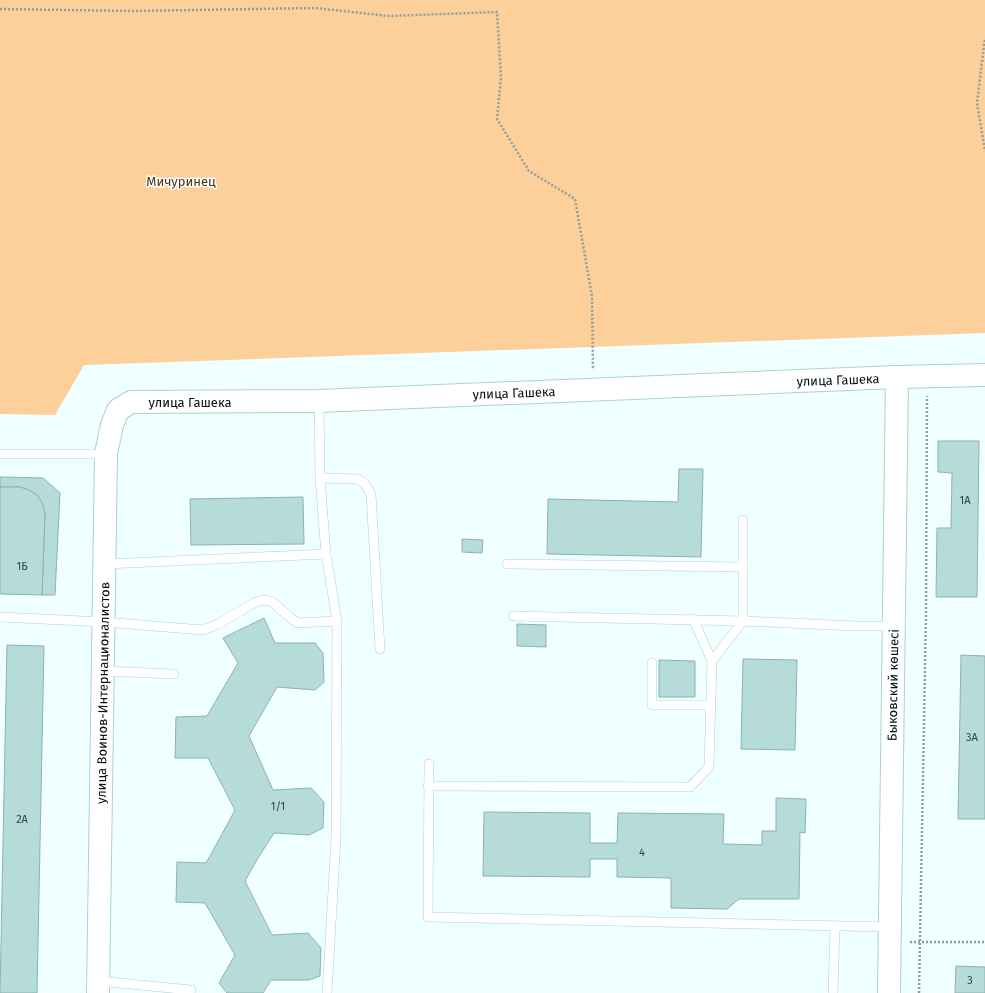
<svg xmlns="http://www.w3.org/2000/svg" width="985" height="993" viewBox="0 0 985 993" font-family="'Fira Sans',sans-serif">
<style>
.green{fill:#fdcf9a}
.building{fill:#b6dbdb;stroke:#8db1b1}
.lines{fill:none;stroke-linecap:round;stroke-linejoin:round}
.lane-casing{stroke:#acd0d0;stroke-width:10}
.secondary-casing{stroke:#acd0d0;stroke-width:24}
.path{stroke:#909e9e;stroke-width:2.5;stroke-dasharray:2 2;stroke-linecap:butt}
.lane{stroke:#fff;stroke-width:9}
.secondary{stroke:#fff;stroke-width:22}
.labels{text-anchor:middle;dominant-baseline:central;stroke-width:3;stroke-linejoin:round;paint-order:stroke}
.number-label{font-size:11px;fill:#304343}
.park-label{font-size:13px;fill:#4d3412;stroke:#fff}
.street-label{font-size:13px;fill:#041010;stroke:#fff}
</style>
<rect width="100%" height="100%" fill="#f0ffff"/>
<path class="green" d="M0 0H985V333L84 365 55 415 0 414Z"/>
<g class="building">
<path d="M938 441H979L977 597H936L937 528H951L952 473 938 472Z"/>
<path d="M679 469H703L701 557 547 554 548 499 678 502Z"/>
<path d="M0 477 43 478 60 493 55 595H42L45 514 43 505 38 496 29 490 20 487H0Z"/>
<path d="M0 487H20L29 490 38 496 43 505 45 514 42 595 0 594Z"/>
<path d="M303 497 304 544 191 545 190 499Z"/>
<path d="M462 539 483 540 482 553 462 552Z"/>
<path d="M264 618 275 643H315L323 653 324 682 315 690 277 687 249 736 273 790 311 788 324 802 323 828 309 835 274 833 258 858 245 881 272 935 308 933 321 948 320 976 309 980H271L263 993H227L219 983 235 955 205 903 176 902 177 862 206 863 221 836 235 810 208 758H175L176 717 207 716 238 663 223 638Z"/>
<path d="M517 624 546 625V647L517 646Z"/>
<path d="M7 645 44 646 37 993H0Z"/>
<path d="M961 655 985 656V819H958Z"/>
<path d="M743 659 797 660 795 750 741 749Z"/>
<path d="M659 660 695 661V697H659Z"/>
<path d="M776 798 806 799 805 833 800 832 799 899H739L727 909 671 908V878L617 877V859H590V877L483 876 484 812 590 813V843H617L618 813 724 814 723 844 762 845V831H776Z"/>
<path d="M956 966 985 967V993H955Z"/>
</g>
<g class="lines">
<defs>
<g id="lane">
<path d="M319 401 320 478 326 554 337 621 336 838 327 993"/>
<path d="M0 454H106"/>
<path d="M320 478 358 479 365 484 371 494 380 649"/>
<path d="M105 564 326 554"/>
<path d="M507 564 743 567"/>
<path d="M513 616 743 621 855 626H894"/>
<path d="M0 617 104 622 203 630 218 624 254 603 262 600 271 601 292 619 298 623 337 621"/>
<path d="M693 619 712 661"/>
<path d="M652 663V705H711"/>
<path d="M103 671 174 674"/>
<path d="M429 764 428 917 890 927"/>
<path d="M428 786 690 787 709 767 712 661 743 621V520"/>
<path d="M98 981 191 990"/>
<path d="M833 993 835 926"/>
</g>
<g id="secondary">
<path d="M98 993 106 454 112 425 118 410 131 402 319 401 897 377 985 375"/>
<path d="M889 993 897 377"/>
</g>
</defs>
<use href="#lane" class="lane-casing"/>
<use href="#secondary" class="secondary-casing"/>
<g class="path">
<path d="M0 9 133 11 315 8 389 16 497 12 501 78 497 119 529 171 575 199 592 296 593 370"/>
<path d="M985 40 984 45 977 103 985 151"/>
<path d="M910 942H985"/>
<path d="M919 993 926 614 927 396"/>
</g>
<use href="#lane" class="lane"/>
<use href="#secondary" class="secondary"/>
</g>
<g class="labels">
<g class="number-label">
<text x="965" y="500">1А</text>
<text x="22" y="566">1Б</text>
<text x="972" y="737">3А</text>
<text x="278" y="806">1/1</text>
<text x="22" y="819">2А</text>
<text x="642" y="852">4</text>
<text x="970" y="980">3</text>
</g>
<g class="park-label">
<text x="181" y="181">Мичуринец</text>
</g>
<g class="street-label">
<text transform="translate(838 380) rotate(-2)">улица Гашека</text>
<text transform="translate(514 393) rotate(-2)">улица Гашека</text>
<text x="190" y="402">улица Гашека</text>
<text transform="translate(893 685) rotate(-89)">Быковский көшесі</text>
<text transform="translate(103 693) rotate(-89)">улица Воинов-Интернационалистов</text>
</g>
</g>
</svg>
